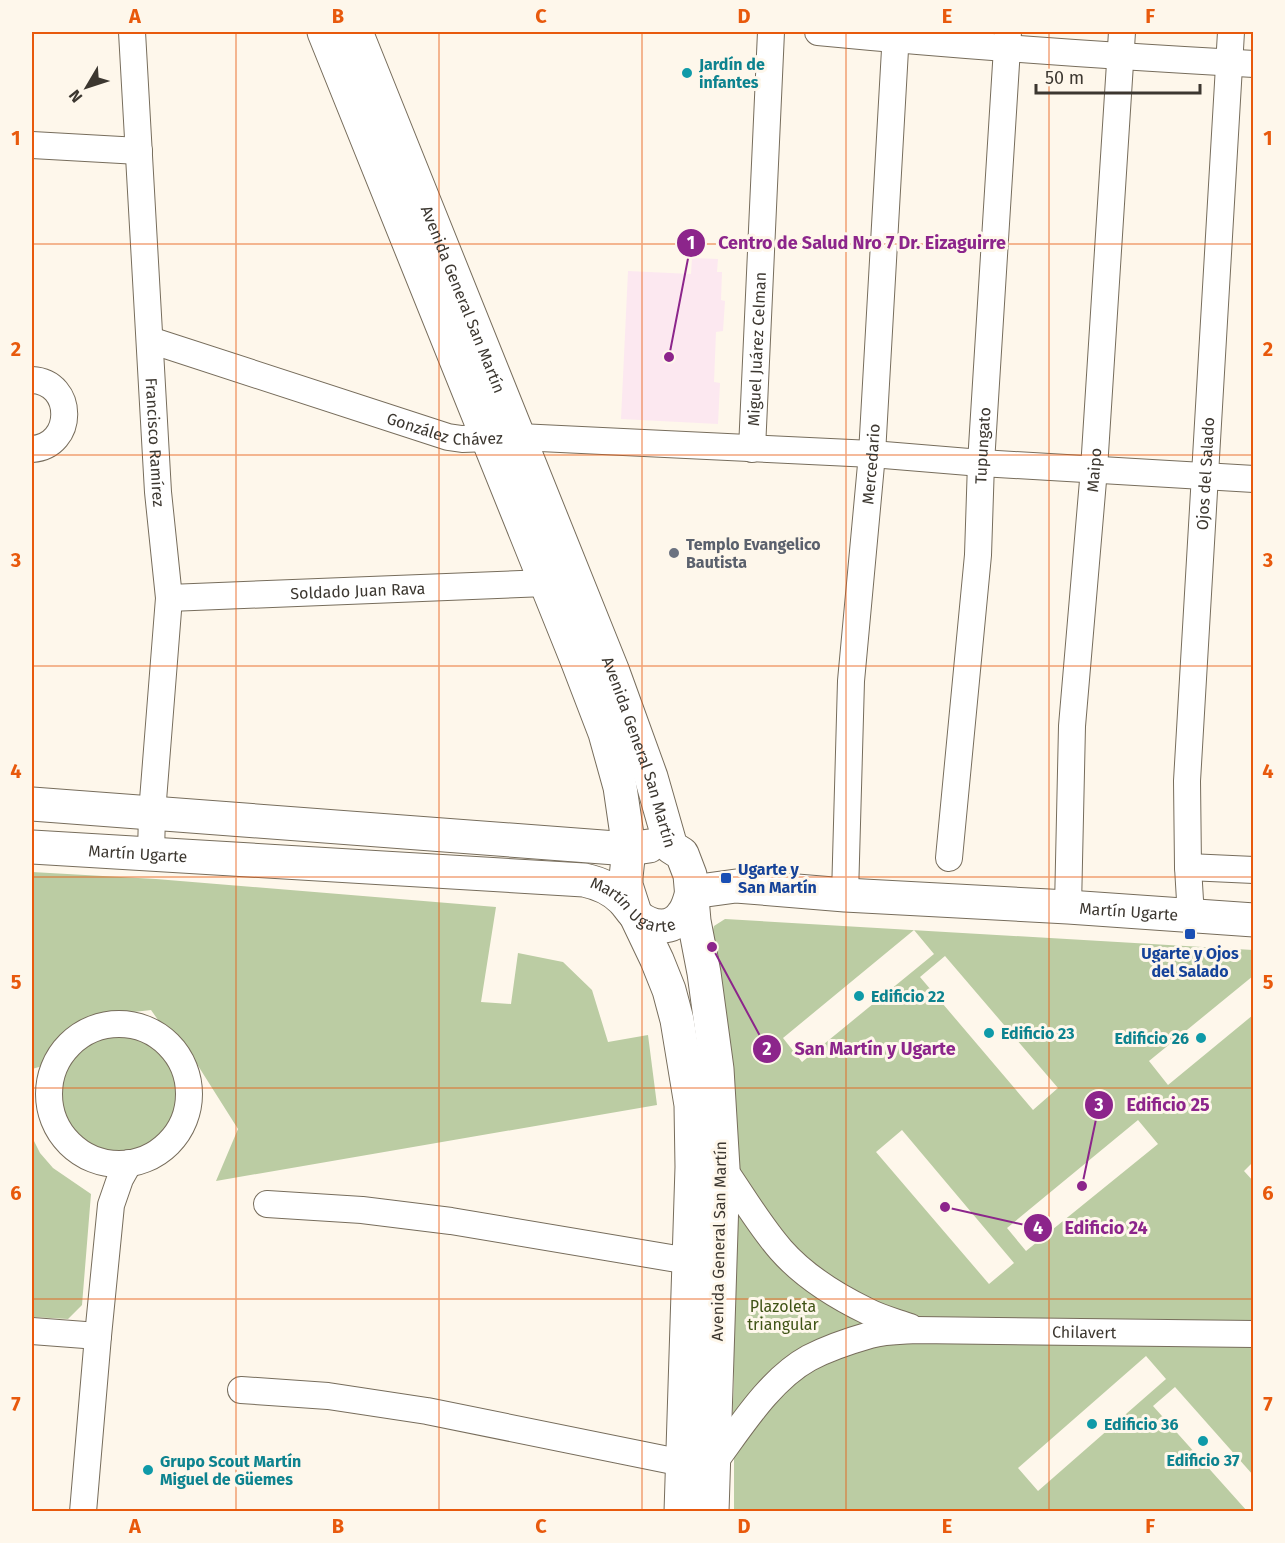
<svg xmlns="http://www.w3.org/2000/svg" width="1285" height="1543" viewBox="0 0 1285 1543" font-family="'Fira Sans',sans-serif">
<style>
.medical{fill:#fce8f0}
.green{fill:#bbcca3;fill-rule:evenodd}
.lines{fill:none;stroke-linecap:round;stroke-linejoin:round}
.street-casing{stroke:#776d5c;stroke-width:28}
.secondary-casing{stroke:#776d5c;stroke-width:35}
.street{stroke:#fff;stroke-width:26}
.secondary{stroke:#fff;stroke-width:33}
.grid{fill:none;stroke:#e8590c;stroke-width:1.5;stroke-opacity:0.55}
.culture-dot{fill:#0f9aa8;stroke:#fef7eb;stroke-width:2}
.worship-dot{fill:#6b7280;stroke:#fef7eb;stroke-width:2}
.transit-dot{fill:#1a4fb4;stroke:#fef7eb;stroke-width:2}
.labels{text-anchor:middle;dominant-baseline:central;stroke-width:6;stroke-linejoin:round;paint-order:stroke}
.culture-label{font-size:16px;font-weight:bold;fill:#0d838f;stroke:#fef7eb;text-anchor:start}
.street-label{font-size:16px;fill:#3c3730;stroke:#fef7eb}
.worship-label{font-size:16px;font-weight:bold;fill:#5b616d;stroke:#fef7eb;text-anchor:start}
.transit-label{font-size:16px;font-weight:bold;fill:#164399;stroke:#fef7eb;text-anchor:start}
.park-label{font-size:16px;fill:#3f5315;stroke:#fef7eb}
.leader{fill:none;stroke:#8c258b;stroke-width:2}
.callout-dot{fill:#8c258b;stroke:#fef7eb;stroke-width:2}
.mark-label{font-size:18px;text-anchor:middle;font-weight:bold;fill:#fff}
.callout-label{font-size:18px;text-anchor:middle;font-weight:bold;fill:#8c258b;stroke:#fef7eb;stroke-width:6;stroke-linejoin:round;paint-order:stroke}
.neatline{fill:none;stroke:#e8590c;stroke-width:2}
.grid-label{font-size:20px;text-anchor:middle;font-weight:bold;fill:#e8590c}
</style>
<rect width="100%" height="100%" fill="#fef7eb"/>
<path class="medical" d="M692 258 718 259 717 272H722L721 300 725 301 723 331 716 332 714 382 720 383 718 424 621 419 628 271 691 274Z"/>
<g class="green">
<path d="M32 872 156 879 496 907 481 1002 511 1004 518 953 563 962 592 990 608 1042 648 1035 657 1105 216 1181 238 1129 190 1053 163 1027 151 1010C127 1013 95 1013 74 1028 62 1038 54 1052 46 1065L32 1069Z"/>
<path d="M725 919 1253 950V976L1149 1061 1168 1085 1253 1015V1162L1244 1171 1254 1182 1253 1475 1175 1387 1153 1406 1247 1511H734V1425L732 1427 734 1378 732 1127 710 941 714 926ZM914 930 934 954 802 1062 783 1038ZM945 956 1058 1088 1033 1110 920 977ZM1138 1120 1158 1144 1026 1251 1007 1228ZM902 1130 1014 1263 989 1284 876 1152ZM1146 1356 1166 1379 1038 1491 1018 1468Z"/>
<circle cx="121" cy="1094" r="65"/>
<path d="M32 1137 40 1153 53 1168 91 1194 82 1305 68 1319 32 1317Z"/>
</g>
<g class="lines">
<defs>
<g id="street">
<path id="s1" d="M132 32 158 492 169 598 152 813 151 854"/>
<path d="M818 32C963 46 1108 56 1254 64"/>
<path d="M32 145 139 151"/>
<path id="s2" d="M150 340 448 437 462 439 519 437 872 454 981 463 1254 479"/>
<path d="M32 380C75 382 75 446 32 449"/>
<path id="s3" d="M752 449 771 32"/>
<path id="s4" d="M169 598 546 583"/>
<path id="s5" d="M949 858 978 555 981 463 1008 32"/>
<path d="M1188 867 1254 870"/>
<path id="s6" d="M845 895 851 681 872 454 896 32"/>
<path id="s7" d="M1068 907 1072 726 1094 469 1122 32"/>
<path id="s8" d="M1191 917 1188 867 1187 781 1231 32"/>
<circle cx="119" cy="1094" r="70"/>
<path d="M723 1168C742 1195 759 1225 781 1250 804 1276 836 1296 867 1311 880 1318 896 1322 910 1327"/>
<path d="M267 1204 362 1210 451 1221 689 1261"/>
<path d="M32 1331 98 1336"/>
<path d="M241 1390 328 1396 427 1411 683 1463"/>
<path id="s9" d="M713 1464C740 1428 769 1380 809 1358 828 1348 849 1341 870 1335 884 1331 901 1331 916 1330L1254 1334"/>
<path d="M83 1512 98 1336 111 1205 120 1179 129 1163"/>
</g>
<g id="secondary">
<path d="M324 32 577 660 605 733 620 787 629 849 626 877V885L636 916 657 960 669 990 677 1020 691 1105 692 1167 681 1512"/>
<path id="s10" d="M356 32 613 672 651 777 671 847 682 854 690 875 694 921 704 973 717 1069 723 1168 712 1512"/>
<path d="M32 804 629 849 649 846"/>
<path id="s11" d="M32 847 584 880C598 883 612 889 622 899 628 904 631 912 638 917 652 928 672 931 683 914 688 908 690 899 692 892"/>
<path id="s12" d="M692 892 736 886 845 895 1068 907 1254 920"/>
</g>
</defs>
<use href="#street" class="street-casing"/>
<use href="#secondary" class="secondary-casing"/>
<use href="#street" class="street"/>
<use href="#secondary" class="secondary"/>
</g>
<path class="grid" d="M236 32V1512M439 32V1512M642 32V1512M846 32V1512M1049 32V1512M32 244H1254M32 455H1254M32 666H1254M32 877H1254M32 1088H1254M32 1299H1254"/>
<g class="culture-dot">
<circle cx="687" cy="73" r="6"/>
<circle cx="859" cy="996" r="6"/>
<circle cx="989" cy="1033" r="6"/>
<circle cx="1201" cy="1038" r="6"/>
<circle cx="1092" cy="1424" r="6"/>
<circle cx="1203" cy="1441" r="6"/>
<circle cx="148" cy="1470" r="6"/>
</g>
<circle class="worship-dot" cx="674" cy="553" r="6"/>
<g class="transit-dot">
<rect x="720" y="872" width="12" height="12" rx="3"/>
<rect x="1184" y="928" width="12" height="12" rx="3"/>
</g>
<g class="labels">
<g class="culture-label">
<text x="699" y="64">Jardín de<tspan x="699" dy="18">infantes</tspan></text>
<text x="871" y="996">Edificio 22</text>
<text x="1001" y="1033">Edificio 23</text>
<text x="1189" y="1038" text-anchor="end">Edificio 26</text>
<text x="1104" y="1424">Edificio 36</text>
<text x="1203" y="1460" text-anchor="middle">Edificio 37</text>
<text x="160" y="1461">Grupo Scout Martín<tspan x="160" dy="18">Miguel de Güemes</tspan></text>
</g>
<g class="street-label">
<text stroke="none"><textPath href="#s10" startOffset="288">Avenida General San Martín</textPath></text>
<text stroke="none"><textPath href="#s3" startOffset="100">Miguel Juárez Celman</textPath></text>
<text stroke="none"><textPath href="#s2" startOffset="309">González Chávez</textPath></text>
<text stroke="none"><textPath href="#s1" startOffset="411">Francisco Ramírez</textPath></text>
<text stroke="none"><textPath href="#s5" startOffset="414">Tupungato</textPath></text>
<text stroke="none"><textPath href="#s6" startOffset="432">Mercedario</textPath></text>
<text stroke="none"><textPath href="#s7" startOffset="438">Maipo</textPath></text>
<text stroke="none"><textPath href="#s8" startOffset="444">Ojos del Salado</textPath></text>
<text stroke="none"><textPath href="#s4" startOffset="189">Soldado Juan Rava</textPath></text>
<text stroke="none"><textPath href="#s10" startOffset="774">Avenida General San Martín</textPath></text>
<text stroke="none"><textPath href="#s11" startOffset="106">Martín Ugarte</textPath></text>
<text stroke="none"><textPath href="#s11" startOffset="610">Martín Ugarte</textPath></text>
<text stroke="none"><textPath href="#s12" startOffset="438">Martín Ugarte</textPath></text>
<text transform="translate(719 1241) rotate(-89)">Avenida General San Martín</text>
<text stroke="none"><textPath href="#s9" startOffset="424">Chilavert</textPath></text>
</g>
<g class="worship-label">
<text x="686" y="544">Templo Evangelico<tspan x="686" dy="18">Bautista</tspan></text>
</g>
<g class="transit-label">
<text x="738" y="869">Ugarte y<tspan x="738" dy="18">San Martín</tspan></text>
<text x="1190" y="953" text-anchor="middle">Ugarte y Ojos<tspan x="1190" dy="18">del Salado</tspan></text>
</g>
<g class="park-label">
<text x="783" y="1306">Plazoleta<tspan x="783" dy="18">triangular</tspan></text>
</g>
</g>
<path class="leader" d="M669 357L691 243M712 947L767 1049M1082 1186L1099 1105M945 1207L1038 1228"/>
<g class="callout-dot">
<circle cx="669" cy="357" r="6"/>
<circle cx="712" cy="947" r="6"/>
<circle cx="1082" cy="1186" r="6"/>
<circle cx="945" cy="1207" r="6"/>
<circle cx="691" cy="243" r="15"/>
<circle cx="767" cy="1049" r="15"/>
<circle cx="1099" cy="1105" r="15"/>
<circle cx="1038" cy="1228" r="15"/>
</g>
<g class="mark-label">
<text x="691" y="249">1</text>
<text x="767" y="1055">2</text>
<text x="1099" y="1111">3</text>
<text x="1038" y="1234">4</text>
</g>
<g class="callout-label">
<text x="862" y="249">Centro de Salud Nro 7 Dr. Eizaguirre</text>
<text x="875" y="1055">San Martín y Ugarte</text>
<text x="1168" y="1111">Edificio 25</text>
<text x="1106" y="1234">Edificio 24</text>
</g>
<rect width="1285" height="1543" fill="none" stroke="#fef7eb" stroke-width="66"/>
<g transform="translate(87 87) rotate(231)" stroke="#fef7eb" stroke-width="4.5" paint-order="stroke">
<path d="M0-4.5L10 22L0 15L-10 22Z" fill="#3c3730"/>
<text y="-9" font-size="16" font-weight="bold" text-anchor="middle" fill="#3c3730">N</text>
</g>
<path d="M1036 84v9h164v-9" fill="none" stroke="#3c3730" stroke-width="3"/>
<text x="1045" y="84" font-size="18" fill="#3c3730" stroke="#fef7eb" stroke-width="4.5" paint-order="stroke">50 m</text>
<rect x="33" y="33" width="1219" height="1477" class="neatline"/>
<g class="grid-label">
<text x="135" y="23">A</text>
<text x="338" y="23">B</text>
<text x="541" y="23">C</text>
<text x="744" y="23">D</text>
<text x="947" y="23">E</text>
<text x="1150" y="23">F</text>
<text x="16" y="145">1</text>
<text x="1268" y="145">1</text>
<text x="16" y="356">2</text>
<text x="1268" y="356">2</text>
<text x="16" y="567">3</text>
<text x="1268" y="567">3</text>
<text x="16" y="778">4</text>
<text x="1268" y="778">4</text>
<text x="16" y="989">5</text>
<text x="1268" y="989">5</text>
<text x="16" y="1200">6</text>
<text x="1268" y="1200">6</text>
<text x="16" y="1411">7</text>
<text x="1268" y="1411">7</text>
<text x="135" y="1533">A</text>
<text x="338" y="1533">B</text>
<text x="541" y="1533">C</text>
<text x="744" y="1533">D</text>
<text x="947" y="1533">E</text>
<text x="1150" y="1533">F</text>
</g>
</svg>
